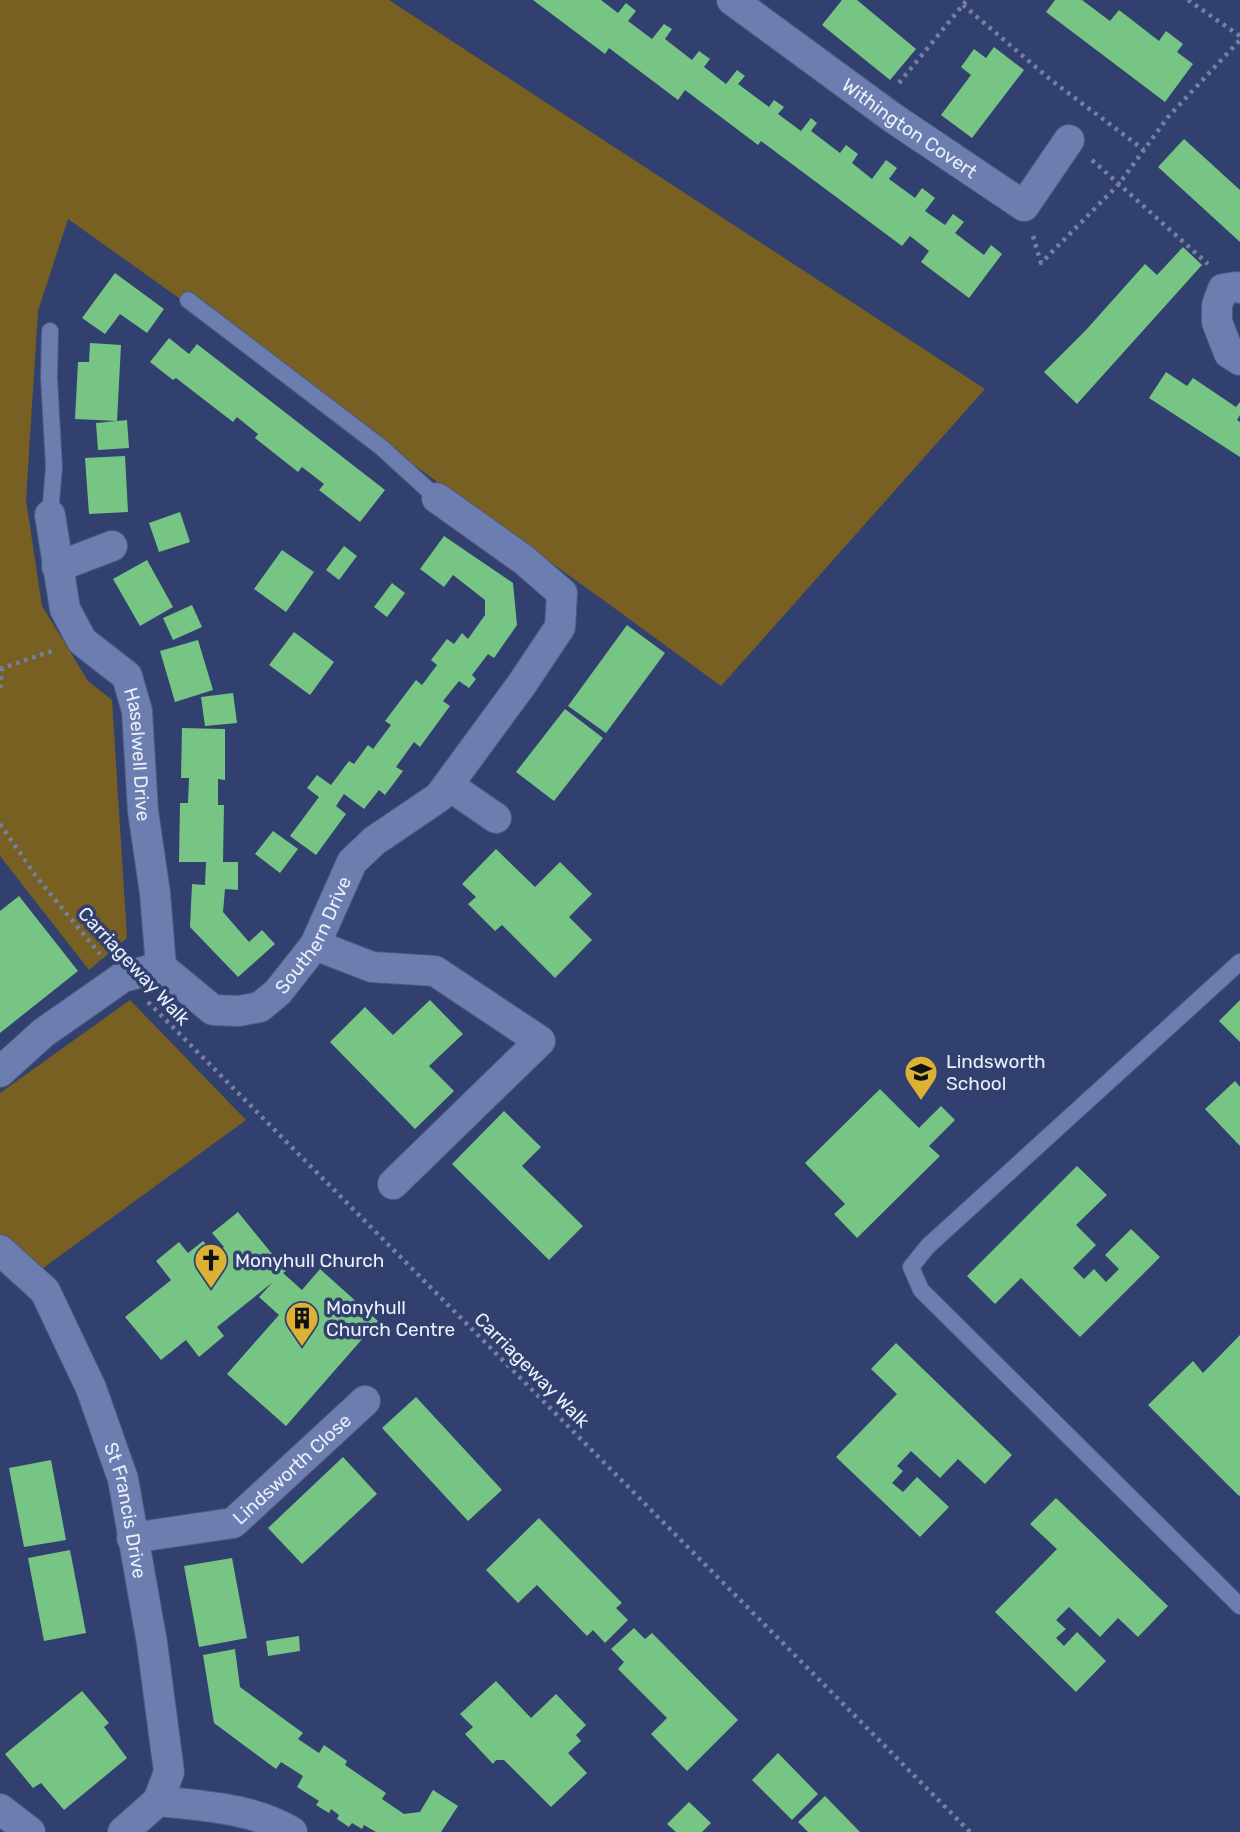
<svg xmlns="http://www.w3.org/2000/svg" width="1240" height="1832" viewBox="0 0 1240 1832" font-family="Rubik,sans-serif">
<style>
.green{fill:#776021}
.building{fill:#77c584}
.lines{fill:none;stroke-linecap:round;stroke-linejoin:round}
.service-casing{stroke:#4f5a7d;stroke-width:18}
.minor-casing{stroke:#4f5a7d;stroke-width:32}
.path{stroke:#7480a1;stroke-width:4.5;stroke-dasharray:3.5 5;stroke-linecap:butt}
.service{stroke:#6c7eb0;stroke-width:16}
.minor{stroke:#6c7eb0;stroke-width:30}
.labels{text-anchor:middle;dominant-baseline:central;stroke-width:7;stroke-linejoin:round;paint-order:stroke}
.street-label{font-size:19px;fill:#eaeffa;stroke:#31406e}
.poi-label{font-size:19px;fill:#eaeffa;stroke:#31406e;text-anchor:start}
</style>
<rect width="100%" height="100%" fill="#31406e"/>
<g class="green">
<path d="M0 0H389L985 389 721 686 595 594 68 219 38 311 26 500 42 606 88 681 112 700 127 938 89 970 0 856Z"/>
<path d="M130 1000 246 1120 39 1271 0 1236V1093Z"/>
</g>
<g class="building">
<path d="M533 0H601L618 13 626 3 636 11 628 21 652 39 664 24 672 29 665 39 692 60 699 51 710 59 704 67 726 84 737 70 745 76 738 84 769 107 774 100 784 107 778 114 801 131 811 118 817 123 811 131 840 153 846 145 858 154 852 163 872 179 886 160 897 168 889 179 915 198 922 188 935 198 925 211 945 225 953 214 964 222 955 233 984 255 991 245 1002 254 969 298 921 262 929 251 910 236 902 246 761 141 758 145 685 90 678 100 609 48 605 54Z"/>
<path d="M842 0H857L916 49 890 80 822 25Z"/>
<path d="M1055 0H1082L1110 21 1119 10 1159 41 1166 31 1183 44 1177 52 1193 64 1165 102 1046 12Z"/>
<path d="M994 47 1024 70 972 138 941 115 971 75 961 67 974 49 986 58Z"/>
<path d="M1184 139 1240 190V242L1158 167Z"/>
<path d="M1183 247 1202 265 1077 404 1044 372 1086 330 1145 264 1157 275Z"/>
<path d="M115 273 164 309 147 333 120 314 105 334 82 318Z"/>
<path d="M169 338 189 354 197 344 385 490 360 522 319 490 324 484 302 467 298 472 255 438 258 434 237 417 233 422 176 378 173 380 150 362Z"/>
<path d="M90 343 121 345 117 421 127 420 129 448 98 450 96 423 117 421 75 419 78 362H89Z"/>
<path d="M1166 372 1187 386 1193 378 1236 407 1240 402V415L1237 420 1240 422V457L1149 398Z"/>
<path d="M125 456 128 512 89 514 85 458Z"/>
<path d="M180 512 190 542 159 552 149 523Z"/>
<path d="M444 536 513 583 517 625 494 658 488 654 472 675 476 679 469 688 459 681 443 701 450 706 420 747 414 742 396 767 403 771 385 795 379 790 364 809 344 794 336 806 346 814 316 855 290 836 319 797 307 788 317 775 331 785 349 761 354 764 368 745 373 749 391 725 385 721 416 680 422 685 437 665 431 660 447 639 454 644 462 633 468 639 485 615V600L462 582 453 575 444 587 420 569Z"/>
<path d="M344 546 357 556 339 580 326 570Z"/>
<path d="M282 550 314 572 286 612 254 589Z"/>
<path d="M147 560 173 607 140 626 113 579Z"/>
<path d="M392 583 405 593 387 617 374 607Z"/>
<path d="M192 605 202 627 173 640 163 618Z"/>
<path d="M627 625 665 653 606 733 568 706Z"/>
<path d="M294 632 334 662 310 695 269 665Z"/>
<path d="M198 640 213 690 175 702 160 651Z"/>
<path d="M233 693 237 723 205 726 201 697Z"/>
<path d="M565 709 603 738 554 801 516 772Z"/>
<path d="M182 728 225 729V780L218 779V805H224L223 862H238V890L225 889 223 912 249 942 262 930 275 944 238 977 190 927 192 884 205 885 206 862H179L180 803H188L189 778H181Z"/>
<path d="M273 831 298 849 280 873 255 854Z"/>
<path d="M496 849 535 887 560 862 592 894 569 917 592 940 555 978 502 925 495 931 468 904 476 897 462 884Z"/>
<path d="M19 896 78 971 0 1033V911Z"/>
<path d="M430 1000 463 1034 429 1066 454 1091 415 1129 330 1042 365 1007 393 1035Z"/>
<path d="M1240 1000V1042L1219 1021Z"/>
<path d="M1235 1081 1240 1087V1146L1205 1109Z"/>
<path d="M880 1089 919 1128 941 1106 955 1120 929 1146 940 1156 857 1238 834 1214 845 1204 805 1163Z"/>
<path d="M504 1111 541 1147 522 1166 583 1226 549 1260 452 1164Z"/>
<path d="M1077 1166 1107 1195 1076 1225 1096 1245 1073 1268 1084 1279 1094 1269 1106 1282 1119 1269 1105 1255 1131 1229 1160 1257 1080 1337 1021 1278 995 1304 967 1276Z"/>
<path d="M238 1212 286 1271 283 1273 302 1290 320 1269 378 1321 286 1426 227 1374 279 1315 259 1297 273 1282 217 1327 224 1336 199 1357 186 1340 161 1360 125 1317 171 1280 156 1261 179 1242 188 1253 203 1241 214 1254 224 1247 212 1233Z"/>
<path d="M1240 1335V1495L1239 1496 1148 1405 1193 1361 1203 1373Z"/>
<path d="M896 1343 1012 1455 985 1484 958 1459 940 1478 911 1451 897 1466 903 1471 892 1483 903 1492 917 1477 949 1507 920 1537 836 1457 897 1394 871 1369Z"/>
<path d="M416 1397 502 1490 468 1521 382 1428Z"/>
<path d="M343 1457 377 1494 302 1564 268 1528Z"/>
<path d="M51 1460 66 1540 24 1547 9 1468Z"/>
<path d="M1056 1498 1168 1606 1138 1637 1118 1618 1100 1637 1069 1607 1056 1620 1066 1629 1056 1638 1064 1646 1077 1632 1106 1661 1076 1692 995 1612 1057 1549 1030 1524Z"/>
<path d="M539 1518 622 1603 616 1608 628 1620 605 1643 593 1630 587 1636 537 1585 518 1603 486 1570Z"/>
<path d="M70 1550 86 1633 44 1641 28 1558Z"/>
<path d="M232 1558 247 1638 199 1647 184 1566Z"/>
<path d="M634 1628 645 1639 652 1633 738 1720 687 1771 651 1734 667 1718 618 1669 624 1662 611 1649Z"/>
<path d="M299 1636 300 1651 268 1656 266 1641Z"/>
<path d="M235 1649 240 1687 303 1733 298 1739 319 1753 324 1745 347 1761 345 1765 386 1793 382 1799 404 1814 420 1812 433 1790 458 1806 441 1832H376L364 1825 362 1829 352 1823 349 1827 337 1819 339 1815 331 1809 329 1813 316 1805 319 1801 297 1787 303 1776 281 1762 276 1769 214 1723 203 1655Z"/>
<path d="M496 1681 531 1718 556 1694 586 1725 576 1735 581 1741 568 1753 587 1773 551 1807 504 1760H496L493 1764 465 1734 473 1727 460 1714Z"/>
<path d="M82 1691 109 1723 104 1727 127 1758 64 1810 41 1783 33 1788 5 1754Z"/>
<path d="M778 1753 818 1794 792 1820 752 1780Z"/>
<path d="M825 1796 860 1832H808L798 1822Z"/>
<path d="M689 1802 711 1823 702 1832H676L667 1824Z"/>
</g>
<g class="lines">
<defs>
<g id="service">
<path d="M188 300 381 447 437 498"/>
<path d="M50 515 54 467 49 378 50 331"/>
<path d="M1240 962 928 1246 911 1267 921 1290 1240 1606"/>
</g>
<g id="minor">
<path id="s1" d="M732 0 893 118 1024 206 1069 140"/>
<path d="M1240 288 1236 287 1223 289 1217 305V322L1229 353 1240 360"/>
<path id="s2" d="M50 515 65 609 82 641 127 676 137 711 143 811 155 893 161 967"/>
<path d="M57 567 112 546"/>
<path d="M448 785 496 818"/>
<path d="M315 945 372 967 435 971 540 1041 393 1184"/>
<path id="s3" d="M161 967 213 1010 239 1011 260 1007 278 992 315 945 352 862 374 841 439 797 522 684 560 627 562 593 524 560 437 498"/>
<path d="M0 1072 43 1033 123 977 161 967"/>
<path id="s4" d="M0 1250 45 1291 91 1388 123 1479 152 1643 169 1772 158 1801"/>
<path id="s5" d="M132 1538 233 1523 365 1401"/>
<path d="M0 1809 30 1832"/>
<path d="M123 1832 158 1801C203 1806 253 1808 292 1832"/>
</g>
</defs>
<use href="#service" class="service-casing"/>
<use href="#minor" class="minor-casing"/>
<g class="path">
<path d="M1188 0 1240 36"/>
<path d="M963 5 1051 80 1144 150"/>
<path d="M899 83 967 0"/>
<path d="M1092 160 1208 264"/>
<path d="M1033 236 1041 263 1119 184 1168 117 1240 40"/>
<path d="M0 669 52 651"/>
<path d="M0 688 2 669"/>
<path d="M0 824 38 879 100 954"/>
<path d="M148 1002 970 1832"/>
</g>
<use href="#service" class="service"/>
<use href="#minor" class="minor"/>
</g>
<defs>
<symbol id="school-pin" viewBox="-11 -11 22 30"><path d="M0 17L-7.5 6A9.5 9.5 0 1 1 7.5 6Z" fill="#ddb133" stroke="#31406e"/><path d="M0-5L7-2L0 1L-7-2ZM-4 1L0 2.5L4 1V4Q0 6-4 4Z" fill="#111"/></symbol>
<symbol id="church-pin" viewBox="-11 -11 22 30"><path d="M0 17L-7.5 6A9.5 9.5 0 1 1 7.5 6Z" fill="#ddb133" stroke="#31406e"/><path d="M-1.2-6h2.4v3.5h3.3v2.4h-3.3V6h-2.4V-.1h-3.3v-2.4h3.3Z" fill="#111"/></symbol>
<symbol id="building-pin" viewBox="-11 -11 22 30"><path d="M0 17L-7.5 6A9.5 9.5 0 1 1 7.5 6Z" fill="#ddb133" stroke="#31406e"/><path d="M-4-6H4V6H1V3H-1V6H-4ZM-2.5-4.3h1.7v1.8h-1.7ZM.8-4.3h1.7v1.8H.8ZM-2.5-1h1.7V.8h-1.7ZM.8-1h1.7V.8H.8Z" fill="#111"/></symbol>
</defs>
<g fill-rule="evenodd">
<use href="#school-pin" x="902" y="1053" width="38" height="52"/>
<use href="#church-pin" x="192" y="1241" width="38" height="52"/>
<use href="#building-pin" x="283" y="1299" width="38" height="52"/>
</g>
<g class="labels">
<g class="street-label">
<text stroke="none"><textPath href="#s1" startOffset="219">Withington Covert</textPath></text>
<text stroke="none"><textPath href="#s2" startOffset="268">Haselwell Drive</textPath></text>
<text stroke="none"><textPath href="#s3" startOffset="206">Southern Drive</textPath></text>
<text transform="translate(134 966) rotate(47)">Carriageway Walk</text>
<text transform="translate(532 1370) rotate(45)">Carriageway Walk</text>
<text stroke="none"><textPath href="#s5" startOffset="182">Lindsworth Close</textPath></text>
<text stroke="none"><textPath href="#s4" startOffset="296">St Francis Drive</textPath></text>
</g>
<g class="poi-label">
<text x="946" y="1061">Lindsworth<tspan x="946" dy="22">School</tspan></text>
<text x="235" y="1260">Monyhull Church</text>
<text x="326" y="1307">Monyhull<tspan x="326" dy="22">Church Centre</tspan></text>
</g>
</g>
</svg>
